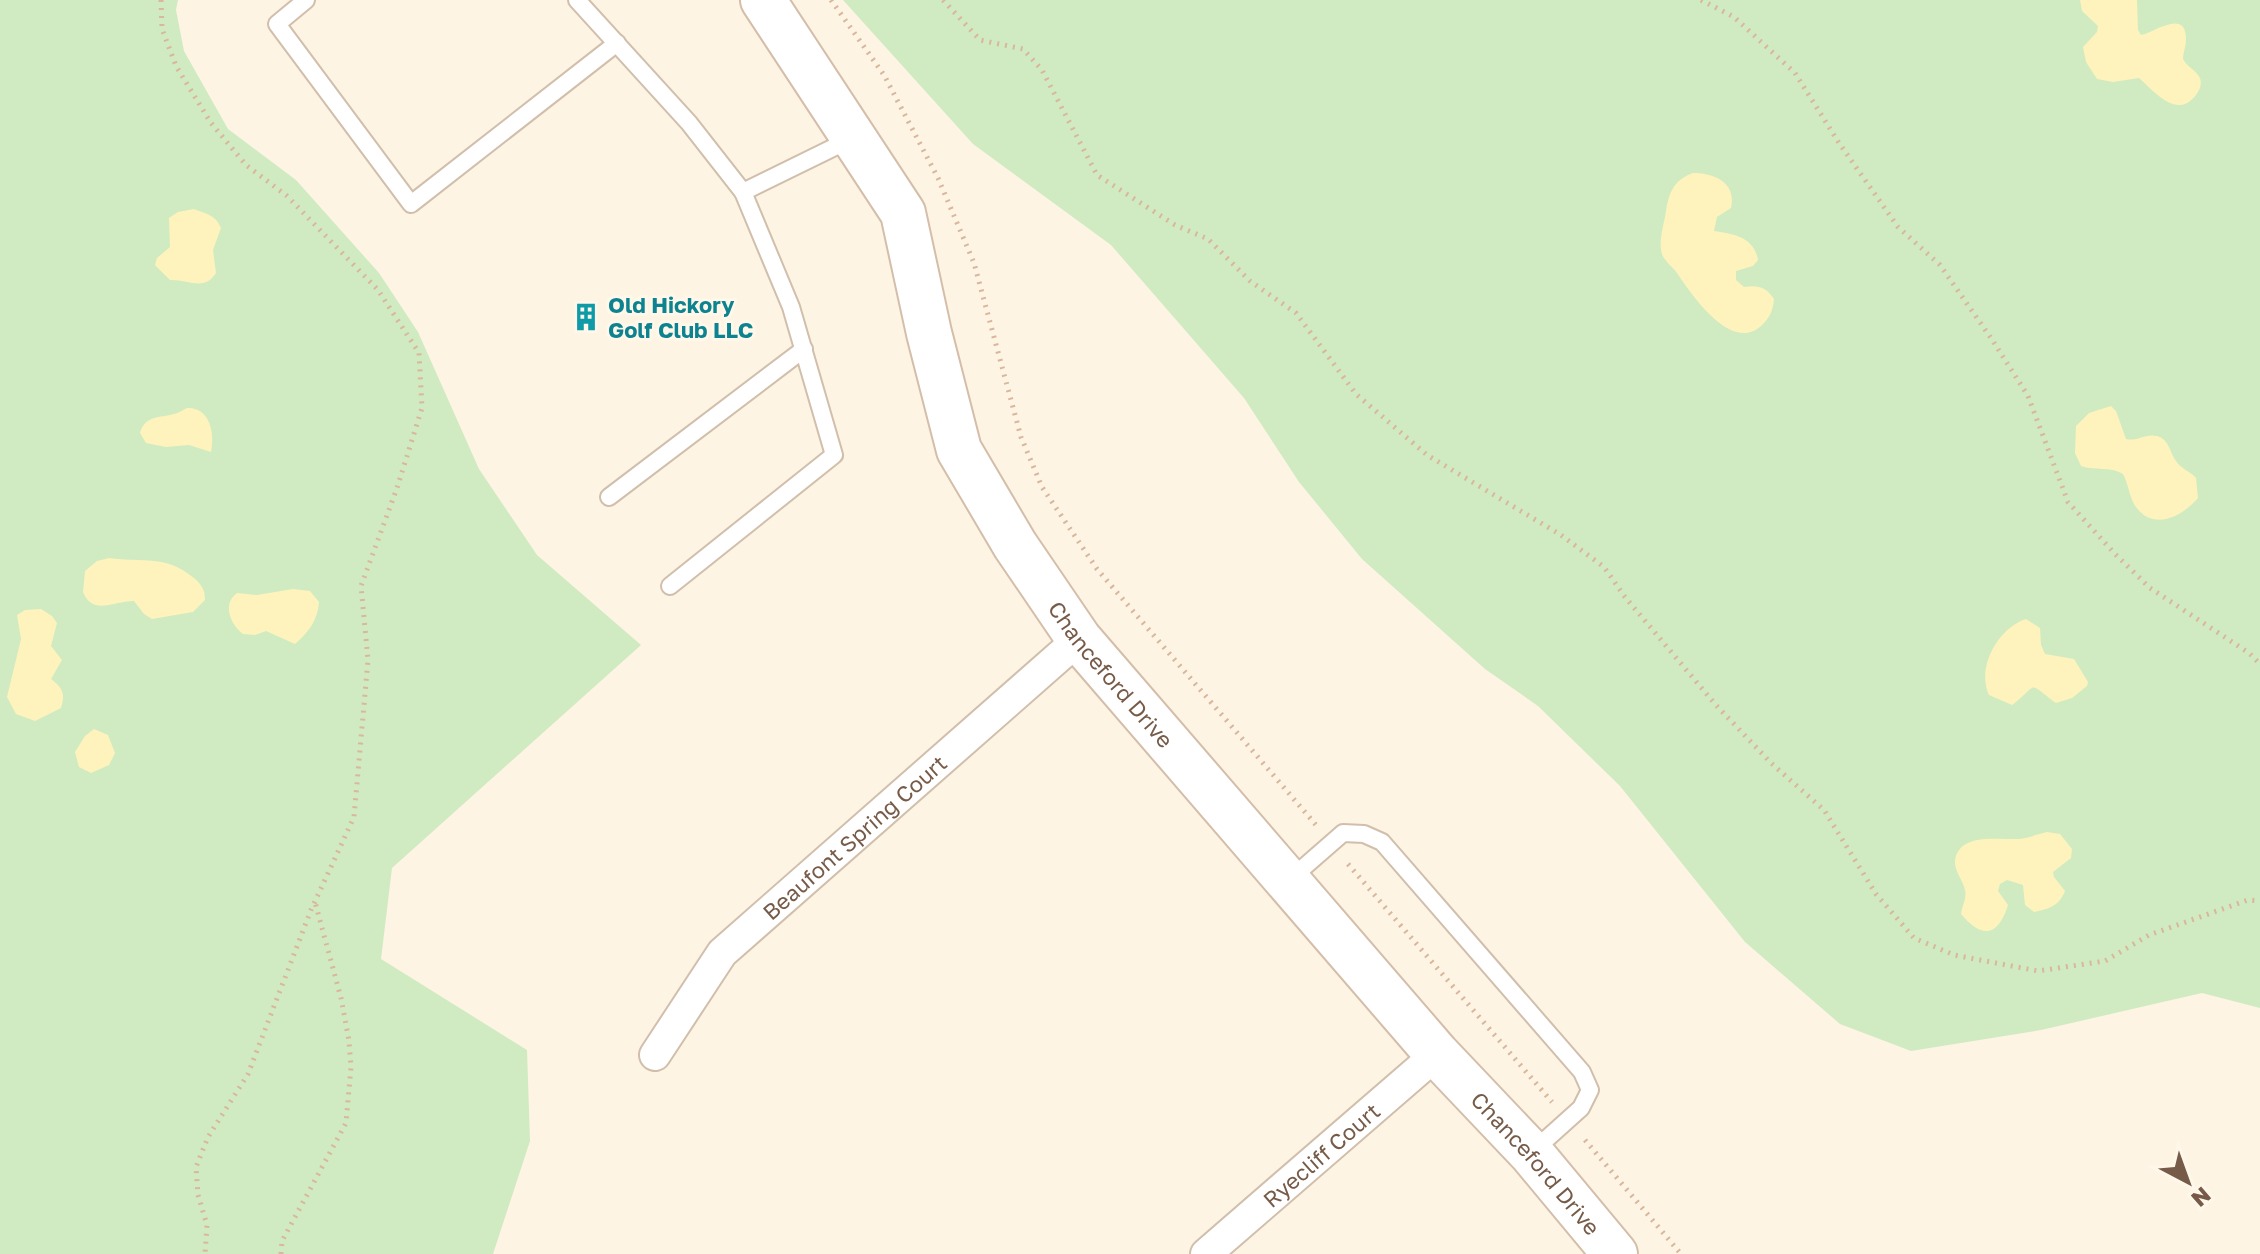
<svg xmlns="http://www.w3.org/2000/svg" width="2260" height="1254" viewBox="0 0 2260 1254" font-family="'Golos Text',sans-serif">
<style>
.green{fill:#d0ebc1}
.sand{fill:#fef3bc}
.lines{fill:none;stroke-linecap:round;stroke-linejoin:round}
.lane-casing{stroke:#d1bfac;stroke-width:20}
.street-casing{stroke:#d1bfac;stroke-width:34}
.secondary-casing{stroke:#d4bea9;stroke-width:48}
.path{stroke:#d9b79c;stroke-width:5;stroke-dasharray:2 6;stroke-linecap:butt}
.lane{stroke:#fff;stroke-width:16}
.street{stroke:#fff;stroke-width:30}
.secondary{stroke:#fff;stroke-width:44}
.labels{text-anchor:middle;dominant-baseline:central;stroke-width:6;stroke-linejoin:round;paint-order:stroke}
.culture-label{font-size:22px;font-weight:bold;fill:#0d838f;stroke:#fff8ea;text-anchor:start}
.street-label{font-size:22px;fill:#765b48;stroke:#fff8ea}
</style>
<rect width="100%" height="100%" fill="#fdf4e3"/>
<g class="green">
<path d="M0 0H178L176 10 184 51 228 129 296 180 379 273 418 332 479 469 537 555 641 645 392 868 381 959 527 1050 530 1141 493 1254H0Z"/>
<path d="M843 0H2260V1008L2202 993 2041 1030 1911 1051 1840 1024 1745 942 1620 786 1538 706 1485 669 1362 559 1299 482 1244 398 1111 245 973 144Z"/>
</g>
<g class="sand">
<path d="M2080 0H2137L2138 30 2141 35C2153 33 2187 7 2186 40 2186 46 2183 53 2183 59 2187 67 2196 70 2200 78 2202 84 2200 90 2196 95 2177 120 2155 92 2139 78L2113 82 2097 79 2086 62 2083 47 2097 32 2098 26 2082 11Z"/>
<path d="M1693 173C1713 173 1737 182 1731 208L1717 217 1714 231C1732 234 1754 236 1758 260L1753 266 1736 271V280L1744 287C1758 285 1766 287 1774 299 1773 310 1770 318 1761 326 1731 353 1692 295 1677 273 1673 267 1664 261 1662 254 1658 241 1664 225 1666 211 1669 192 1674 180 1693 173Z"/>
<path d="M194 209C206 214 216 215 221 228L213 250 216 273C204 292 188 279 170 280L155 265 157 258 170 247 169 218 178 212Z"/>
<path d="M2111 406 2116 411 2126 439C2137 442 2145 433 2157 436 2169 439 2170 453 2176 461 2181 469 2190 471 2196 478L2198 498C2181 518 2151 532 2134 504 2129 495 2128 483 2123 474 2110 466 2095 471 2081 466L2075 453 2076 426 2089 413Z"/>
<path d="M187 408C210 407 215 433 211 452L189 445 166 447 146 443 140 433C145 415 160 418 174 414 179 413 182 410 187 408Z"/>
<path d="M109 558C144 563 165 554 194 578 202 585 205 590 205 600L193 612 152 619 144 614 134 601C113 601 93 616 83 592L85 571 97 561Z"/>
<path d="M293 589 310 591 319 602C318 620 308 633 295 644L266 631 255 635 243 634C230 624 222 604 237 593L257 595Z"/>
<path d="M41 609 52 616 57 623 51 646 62 660 51 679C62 687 66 694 61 708L35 721 16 714 7 697 21 639 17 615 25 610Z"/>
<path d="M2026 619 2040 628 2041 645 2045 654 2074 659 2088 682 2087 686 2072 698 2056 703C2025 680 2040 684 2012 705L1989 695C1976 668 1998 628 2026 619Z"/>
<path d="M94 729 108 735 115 753 109 765 91 773 79 767 75 752 85 736Z"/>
<path d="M2047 832 2060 834 2072 849 2071 858 2053 872 2054 877 2065 891C2059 906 2049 909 2034 912L2025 905 2023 885 2007 880 2000 884 1998 891 2008 905C1998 937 1982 939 1961 914 1962 906 1967 898 1965 890 1963 880 1954 871 1955 860 1960 832 1998 840 2017 839 2027 839 2037 834 2047 832Z"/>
</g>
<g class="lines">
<defs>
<g id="lane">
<path d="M306 0 277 24 411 204 617 43"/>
<path d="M577 0 689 123 743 192"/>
<path d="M609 497 804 349"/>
<path d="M670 586 834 455 791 307 743 192 853 138"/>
<path d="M1288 881 1343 833 1364 834 1382 842 1582 1072 1590 1090 1581 1108 1532 1152"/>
</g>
<g id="street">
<path id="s1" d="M655 1055 722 953 1079 639"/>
<path id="s2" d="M1206 1254 1437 1054"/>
</g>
<g id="secondary">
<path id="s3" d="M763 0 903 213 929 333 959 450 1015 545 1079 639 1437 1054 1531 1153 1615 1254"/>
</g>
</defs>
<use href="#lane" class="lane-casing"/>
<use href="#street" class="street-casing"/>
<use href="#secondary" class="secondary-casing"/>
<g class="path">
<path d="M161 0 162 29 176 66 211 123 246 165 287 196 378 290 419 353 422 408 397 488 361 586 368 660 354 817 311 910 248 1074 208 1137 196 1167 198 1195 207 1225 205 1254"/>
<path d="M831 0 884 75 938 178 974 263 1021 437 1042 487 1097 569 1316 825"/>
<path d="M943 0 980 40 1023 49 1042 70 1097 175 1175 225 1208 239 1250 281 1296 313 1356 394 1427 455 1561 535 1604 567 1625 597 1715 704 1771 763 1824 810 1876 894 1914 938 1954 955 2038 971 2105 961 2149 935 2248 900 2260 901"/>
<path d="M1701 0 1734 17 1795 73 1839 143 1898 227 1940 265 1993 341 2028 396 2068 502 2115 554 2150 588 2249 653 2260 664"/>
<path d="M1348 864 1552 1102"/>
<path d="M1585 1140 1681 1254"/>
<path d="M281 1254 282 1241 346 1123 351 1067 349 1041 341 998 315 902"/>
</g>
<use href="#lane" class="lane"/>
<use href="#street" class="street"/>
<use href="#secondary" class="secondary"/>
</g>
<defs>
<symbol id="building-bare" viewBox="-9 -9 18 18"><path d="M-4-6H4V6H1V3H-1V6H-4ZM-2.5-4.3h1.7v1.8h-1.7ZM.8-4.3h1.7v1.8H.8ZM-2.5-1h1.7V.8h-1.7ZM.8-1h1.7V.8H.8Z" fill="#0f9aa8" stroke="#fff8ea" stroke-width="2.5" paint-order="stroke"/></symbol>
</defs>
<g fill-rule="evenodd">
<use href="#building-bare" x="566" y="297" width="40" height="40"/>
</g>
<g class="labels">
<g class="culture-label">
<text x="608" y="304">Old Hickory<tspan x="608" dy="25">Golf Club LLC</tspan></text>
</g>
<g class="street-label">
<text stroke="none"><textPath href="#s3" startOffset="770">Chanceford Drive</textPath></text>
<text stroke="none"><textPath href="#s1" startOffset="298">Beaufont Spring Court</textPath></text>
<text stroke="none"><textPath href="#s2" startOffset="152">Ryecliff Court</textPath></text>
<text stroke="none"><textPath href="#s3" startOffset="1418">Chanceford Drive</textPath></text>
</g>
</g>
<g transform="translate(2188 1182) rotate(139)" stroke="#fff8ea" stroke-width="6" paint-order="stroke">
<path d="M0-6L14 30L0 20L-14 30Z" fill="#765b48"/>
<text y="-12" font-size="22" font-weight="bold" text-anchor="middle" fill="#765b48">N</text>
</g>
</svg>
